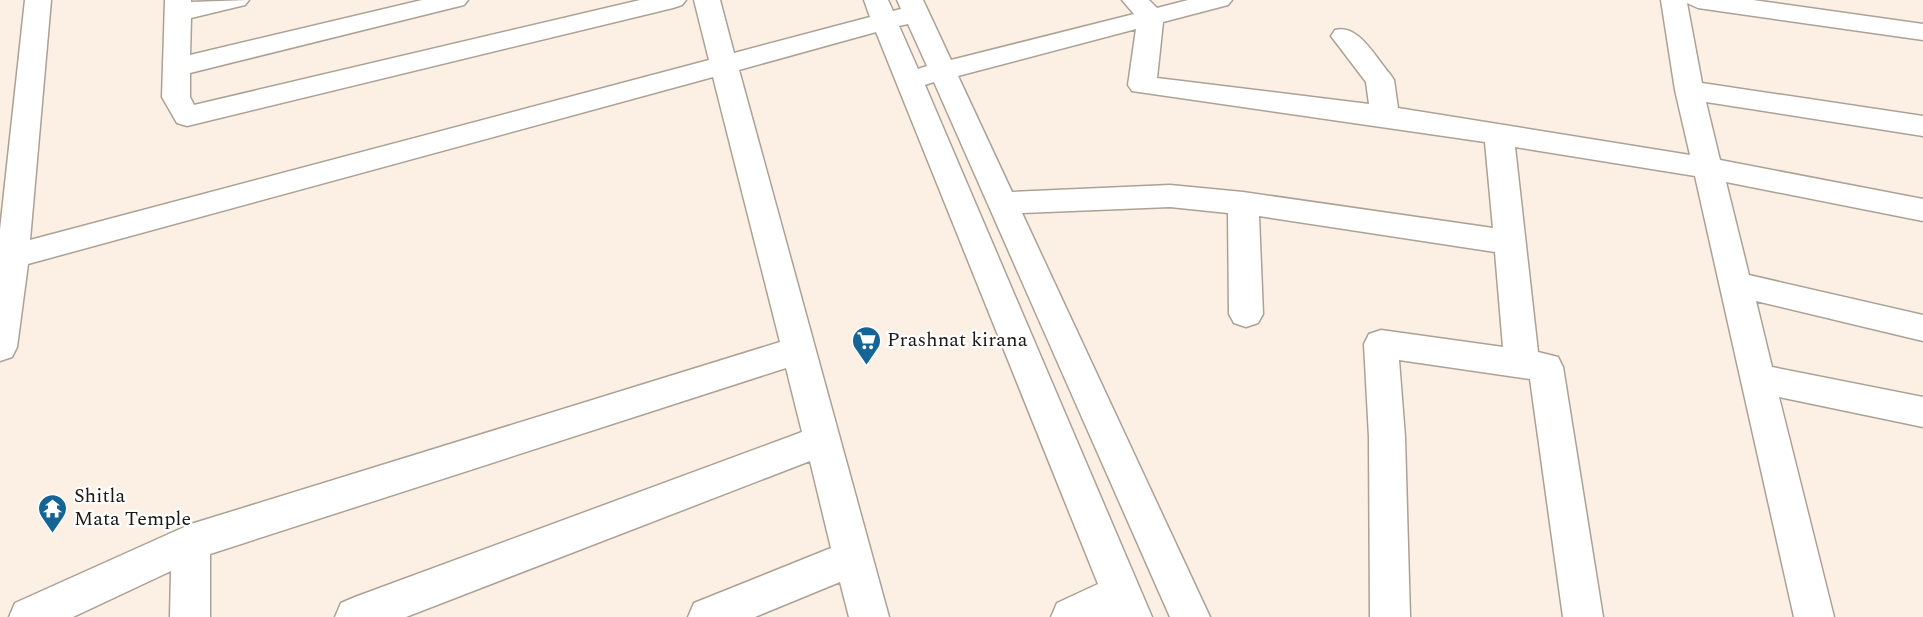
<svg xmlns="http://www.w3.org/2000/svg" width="1923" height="617" viewBox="0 0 1923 617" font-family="Spectral,serif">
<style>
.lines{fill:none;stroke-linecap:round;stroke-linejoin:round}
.minor-casing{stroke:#aba195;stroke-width:3}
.minor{fill:#fff;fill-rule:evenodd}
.labels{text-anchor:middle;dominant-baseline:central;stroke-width:4.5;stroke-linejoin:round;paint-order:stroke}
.poi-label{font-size:20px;fill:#1c1813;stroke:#fff;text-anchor:start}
</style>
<rect width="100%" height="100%" fill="#fcf0e4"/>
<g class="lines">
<defs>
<g id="minor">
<path d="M25 0H51L30 240 709 60 694 0H720L734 53 870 17 864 0H888L893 11 901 9 897 0H923L951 60 1134 14 1122 0H1149L1157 8 1188 0H1232L1228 5 1163 22 1157 78 1369 104 1366 82 1331 36 1335 30C1359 24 1375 57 1390 74L1394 80 1398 108 1690 155 1675 90 1661 0H1753L1923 24V40L1698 8 1687 3 1702 83 1923 116V136L1706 102 1720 160 1923 199V221L1726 182 1749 275 1923 315V341L1756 301 1772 367 1923 397V427L1779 397 1834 617H1794L1695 176 1515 147 1538 352 1558 357 1563 367 1603 617H1563L1530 379 1399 360 1405 437 1410 617H1370L1369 437 1364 344 1369 334 1381 330 1503 347 1495 252 1259 216 1263 314 1258 323 1246 327 1234 323 1229 314 1228 213 1170 207 1022 213 1210 617H1170L934 82 925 85 1152 617H1051L1057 603 1098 584 876 32 739 70 889 617H849L840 582 755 617H688L694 603 831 548 810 461 406 617H335L341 603 355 597 802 432 786 368 210 554V617H170L171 571 73 617H9L15 603 191 524 780 342 713 77 28 264 17 347 12 357 0 361V230ZM908 24 927 66 918 69 899 26ZM1136 29 1128 85 1132 91 1485 142 1493 228 1243 192 1170 185 1012 192 958 76Z"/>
<path d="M165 0H191V2L249 0 245 5 191 18 190 55 422 0H468L464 5 190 73V97L194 105 640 0H686L682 5 673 8 187 126 177 123 162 97Z"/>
</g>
</defs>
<use href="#minor" class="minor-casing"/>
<use href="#minor" class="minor"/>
</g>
<defs>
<symbol id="supermarket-pin" viewBox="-11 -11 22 30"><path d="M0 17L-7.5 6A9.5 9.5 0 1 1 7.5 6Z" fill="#156496" stroke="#fff"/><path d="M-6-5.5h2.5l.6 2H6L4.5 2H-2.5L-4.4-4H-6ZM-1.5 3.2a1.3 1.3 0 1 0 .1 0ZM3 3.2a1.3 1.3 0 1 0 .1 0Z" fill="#fff"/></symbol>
<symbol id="temple-pin" viewBox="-11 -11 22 30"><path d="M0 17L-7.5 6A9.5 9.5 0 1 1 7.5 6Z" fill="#156496" stroke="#fff"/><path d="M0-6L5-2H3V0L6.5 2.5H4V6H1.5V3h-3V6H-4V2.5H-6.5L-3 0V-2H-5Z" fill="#fff"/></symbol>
</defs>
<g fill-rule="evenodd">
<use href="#supermarket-pin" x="850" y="324" width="33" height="45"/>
<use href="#temple-pin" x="36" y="492" width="33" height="45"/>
</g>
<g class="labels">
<g class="poi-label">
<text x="887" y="340">Prashnat kirana</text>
<text x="74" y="496">Shitla<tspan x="74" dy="23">Mata Temple</tspan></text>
</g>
</g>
</svg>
